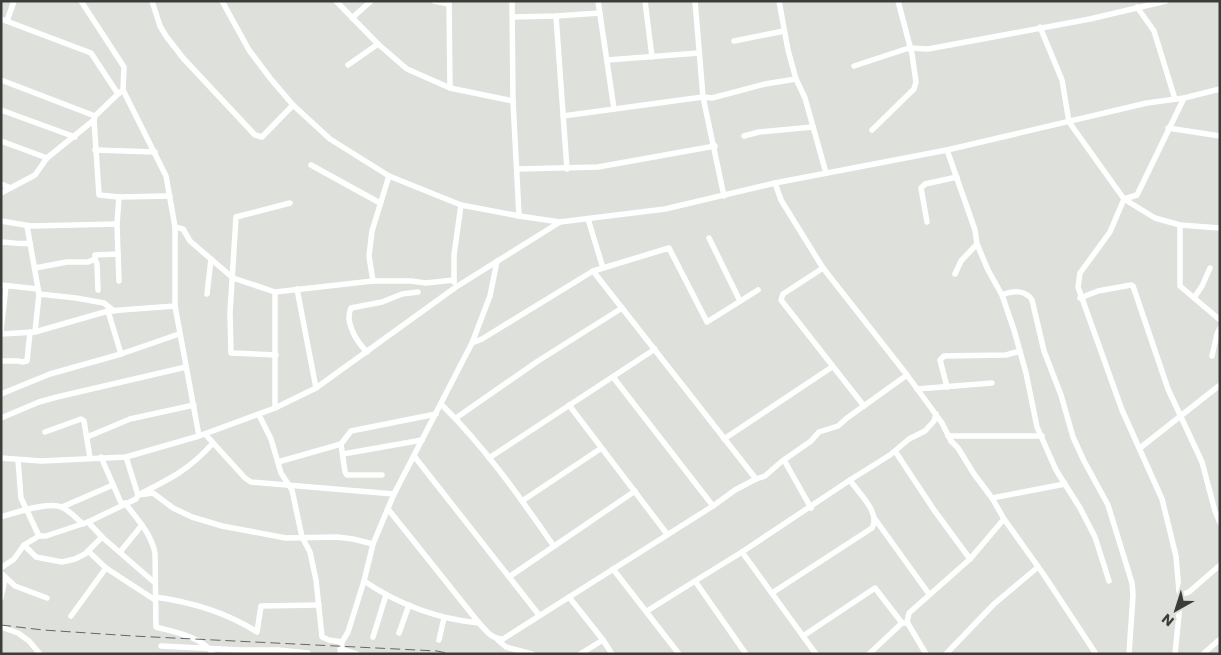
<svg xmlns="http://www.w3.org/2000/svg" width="1221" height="655" viewBox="0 0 1221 655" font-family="Poppins,sans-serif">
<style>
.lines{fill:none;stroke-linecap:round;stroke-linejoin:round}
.street{stroke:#fff;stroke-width:5.5}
.rail{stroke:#666765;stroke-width:1;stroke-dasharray:10 5;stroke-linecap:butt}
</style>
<rect width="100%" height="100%" fill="#dde0db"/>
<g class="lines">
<g class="street">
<path d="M81 1 124 67 123 90 166 176 175 227V306L199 436"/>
<path d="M152 1 160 26 166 36 183 58 255 135 262 137 293 105"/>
<path d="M222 1 249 50 270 78 293 105 330 139 389 176 461 205 519 216 560 222 665 209 775 183 947 150 1147 103 1184 98 1220 89"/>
<path d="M336 1 378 44 407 69 450 88 513 101"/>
<path d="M434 1 449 4"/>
<path d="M449 1 450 88"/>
<path d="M512 1 513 101 519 216"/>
<path d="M598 1 614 109"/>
<path d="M645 1 652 57"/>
<path d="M695 1 703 97 724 196"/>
<path d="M779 1 788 50 796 79 805 98 826 173"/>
<path d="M1137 7 1154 31 1175 99"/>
<path d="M556 16 567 169"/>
<path d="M513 17 556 16 600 13"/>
<path d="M352 18 371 1"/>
<path d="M1 19 91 53 118 94"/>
<path d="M7 21 14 1"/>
<path d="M1040 27 1062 80 1069 122 1124 199 1155 218 1180 225 1220 228"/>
<path d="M734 41 784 31"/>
<path d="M607 60 699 53"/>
<path d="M348 65 378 44"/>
<path d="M854 66 909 48 928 49 1090 19 1166 1"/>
<path d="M1 80 95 116"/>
<path d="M1 110 75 137"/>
<path d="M563 116 703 97 712 98 765 84 796 79"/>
<path d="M94 120 99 195 119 197 170 196"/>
<path d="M1168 128 1220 136"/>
<path d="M872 130 914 89 916 82 912 54 898 1"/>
<path d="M744 136 759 132 813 127"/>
<path d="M1 141 47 158"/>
<path d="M95 150 155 152"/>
<path d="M947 150 975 230 977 244 988 270 1002 295 1014 330 1026 373 1037 427 1056 470 1080 508 1095 537 1109 581"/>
<path d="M311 165 380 203"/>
<path d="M518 169 598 167 715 146"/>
<path d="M775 183 781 200 823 268 907 375 942 423 951 441 958 448 974 474 992 498 1004 519 1044 575 1096 654"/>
<path d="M1 184 11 188"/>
<path d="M1 193 35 175 47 158 94 120 95 116 118 94 123 90"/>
<path d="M588 219 603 268 593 271"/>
<path d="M1 221 31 226 117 224"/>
<path d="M927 222 921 188 925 184 957 177"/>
<path d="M1180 225V286L1220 320"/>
<path d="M27 226 39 294 35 332"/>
<path d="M175 227 183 229 190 241 233 278 275 292 373 281H411L426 283 454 280"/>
<path d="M709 238 740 301"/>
<path d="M1 242C12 242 19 245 30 243"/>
<path d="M118 254 119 281"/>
<path d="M95 259 97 264 98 290"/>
<path d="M35 268 67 262H88L95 259V255L118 254 117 224 119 197"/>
<path d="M603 268 669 248 707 322 758 290"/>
<path d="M823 268 783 294 781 300 864 406"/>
<path d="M955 274 961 261 977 244"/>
<path d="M373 281 369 256 372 231 389 176"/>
<path d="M454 282V255L461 205"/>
<path d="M1 285 38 289"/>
<path d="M297 289 316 388"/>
<path d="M39 294 76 298 104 303 114 311"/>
<path d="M207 294 211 259"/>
<path d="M1002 295C1012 290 1026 290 1032 300L1044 351 1061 395 1073 437 1084 461 1108 505 1132 583 1133 595 1129 654"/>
<path d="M1080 298 1098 291 1131 285 1133 286 1168 389 1202 462 1215 511 1220 523"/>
<path d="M1194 298 1202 286 1210 268"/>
<path d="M108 311 121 354"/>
<path d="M1 331 6 286"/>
<path d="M1 334 35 332 108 311 175 306"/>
<path d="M472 343 482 339 593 271 756 479"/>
<path d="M367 352C357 342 344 322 351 308L382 302 402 294 418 292"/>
<path d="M276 355 231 353 230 313 236 217 290 203"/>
<path d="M1212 356 1217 334 1220 328"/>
<path d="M1 361H19L22 362 27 361 30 332"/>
<path d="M613 377 713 506"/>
<path d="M947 387 940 360 944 356 1006 355 1020 351"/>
<path d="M917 389 992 383"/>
<path d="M1 394 50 374 121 354 179 334"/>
<path d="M441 404C484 446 519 496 553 545"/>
<path d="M569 405 667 534"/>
<path d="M275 408V292"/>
<path d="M259 415 271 439 281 473 292 490 302 537 310 552 316 580 322 637 329 640 342 642"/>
<path d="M1 418 39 402 57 397 186 367"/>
<path d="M456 418 538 361 622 308"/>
<path d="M45 432 81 419 84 421 90 458"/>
<path d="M205 434 245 478 251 482 394 494"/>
<path d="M948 436H1042"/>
<path d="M87 437 130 419 194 405"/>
<path d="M724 439 832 367"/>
<path d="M341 444 345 472 347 475H382"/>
<path d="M1140 448 1220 385"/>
<path d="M895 451 934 510 970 559"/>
<path d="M343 454 422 440"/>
<path d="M414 456 539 615"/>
<path d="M101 457 122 505"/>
<path d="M126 457 138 495 153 493 173 508 192 517 222 526 286 538 337 537 353 539 373 544"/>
<path d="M1 458 41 461 126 457 199 436 275 408 316 388 456 287 560 222"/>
<path d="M489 458 655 349"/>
<path d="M18 460 21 498 39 536"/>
<path d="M784 460 811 508"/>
<path d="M278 462 341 444 351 431 436 414"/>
<path d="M992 498 1065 484"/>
<path d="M522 501 600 449"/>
<path d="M125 503C137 519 151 533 155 553L156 627C174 632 203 637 213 654"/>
<path d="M62 507 113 485"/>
<path d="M388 509 479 623C486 631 493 640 503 639L713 506 735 490 756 479 765 476 781 462 811 441 819 432 838 426 847 418 907 375"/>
<path d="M1 517C14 513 49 501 61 507 69 510 76 518 83 524"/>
<path d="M875 519 929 594"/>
<path d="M88 522 102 537 155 583"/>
<path d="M24 545 36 557 62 562 75 559 85 554 102 537"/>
<path d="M88 551 106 568 155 600"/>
<path d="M120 552 142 525"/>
<path d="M742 552 850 480"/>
<path d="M1 568 14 559 24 545 39 536H46L88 522 136 499 138 495C170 479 189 470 213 443"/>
<path d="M613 569 679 654"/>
<path d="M1 573 15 586 47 598"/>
<path d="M509 577 635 491"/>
<path d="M364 581C398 604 438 619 479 623"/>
<path d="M695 581 742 552 816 654"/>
<path d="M772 593 872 528C881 512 858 493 850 480L890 455 909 439 925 431 934 421 936 414"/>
<path d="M1181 595 1189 592 1220 565"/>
<path d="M155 597C191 602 226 612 257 632L261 606 319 605"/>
<path d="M569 597 603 640"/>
<path d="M1 598 5 579"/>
<path d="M647 611 695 581 746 654"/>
<path d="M71 616 106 568"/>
<path d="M1 627 18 633 29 641 40 654"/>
<path d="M399 633 409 605"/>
<path d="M803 636 875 588 902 623"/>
<path d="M373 637 386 595"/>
<path d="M439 640 444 618"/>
<path d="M498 640 506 647 532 654"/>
<path d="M161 646 240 650H278"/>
<path d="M340 649 357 654"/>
<path d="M277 652 278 650 308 653"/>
<path d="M340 654 342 642 348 632 364 581 373 544 394 494 472 343 490 296 497 261"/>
<path d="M580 654 603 640 612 654"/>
<path d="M869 654 902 623H905"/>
<path d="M926 654 907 622 909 613 970 559 1004 519"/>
<path d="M946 654 994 604 1038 567"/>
<path d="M1175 654 1181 595 1179 591 1176 556 1162 499 1122 410 1078 287 1080 273 1110 232 1124 199 1137 195 1184 98"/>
<path d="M1203 654 1220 639"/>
</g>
<path class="rail" d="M1 625 43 630 133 636 437 651 451 654"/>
</g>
<rect width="1221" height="655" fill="none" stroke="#3c3d3b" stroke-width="5"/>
<g transform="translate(1176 610) rotate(219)" stroke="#dde0db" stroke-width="4" paint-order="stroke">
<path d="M0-4L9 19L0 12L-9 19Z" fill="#3c3d3b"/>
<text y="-8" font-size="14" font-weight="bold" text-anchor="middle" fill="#3c3d3b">N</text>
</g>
</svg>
